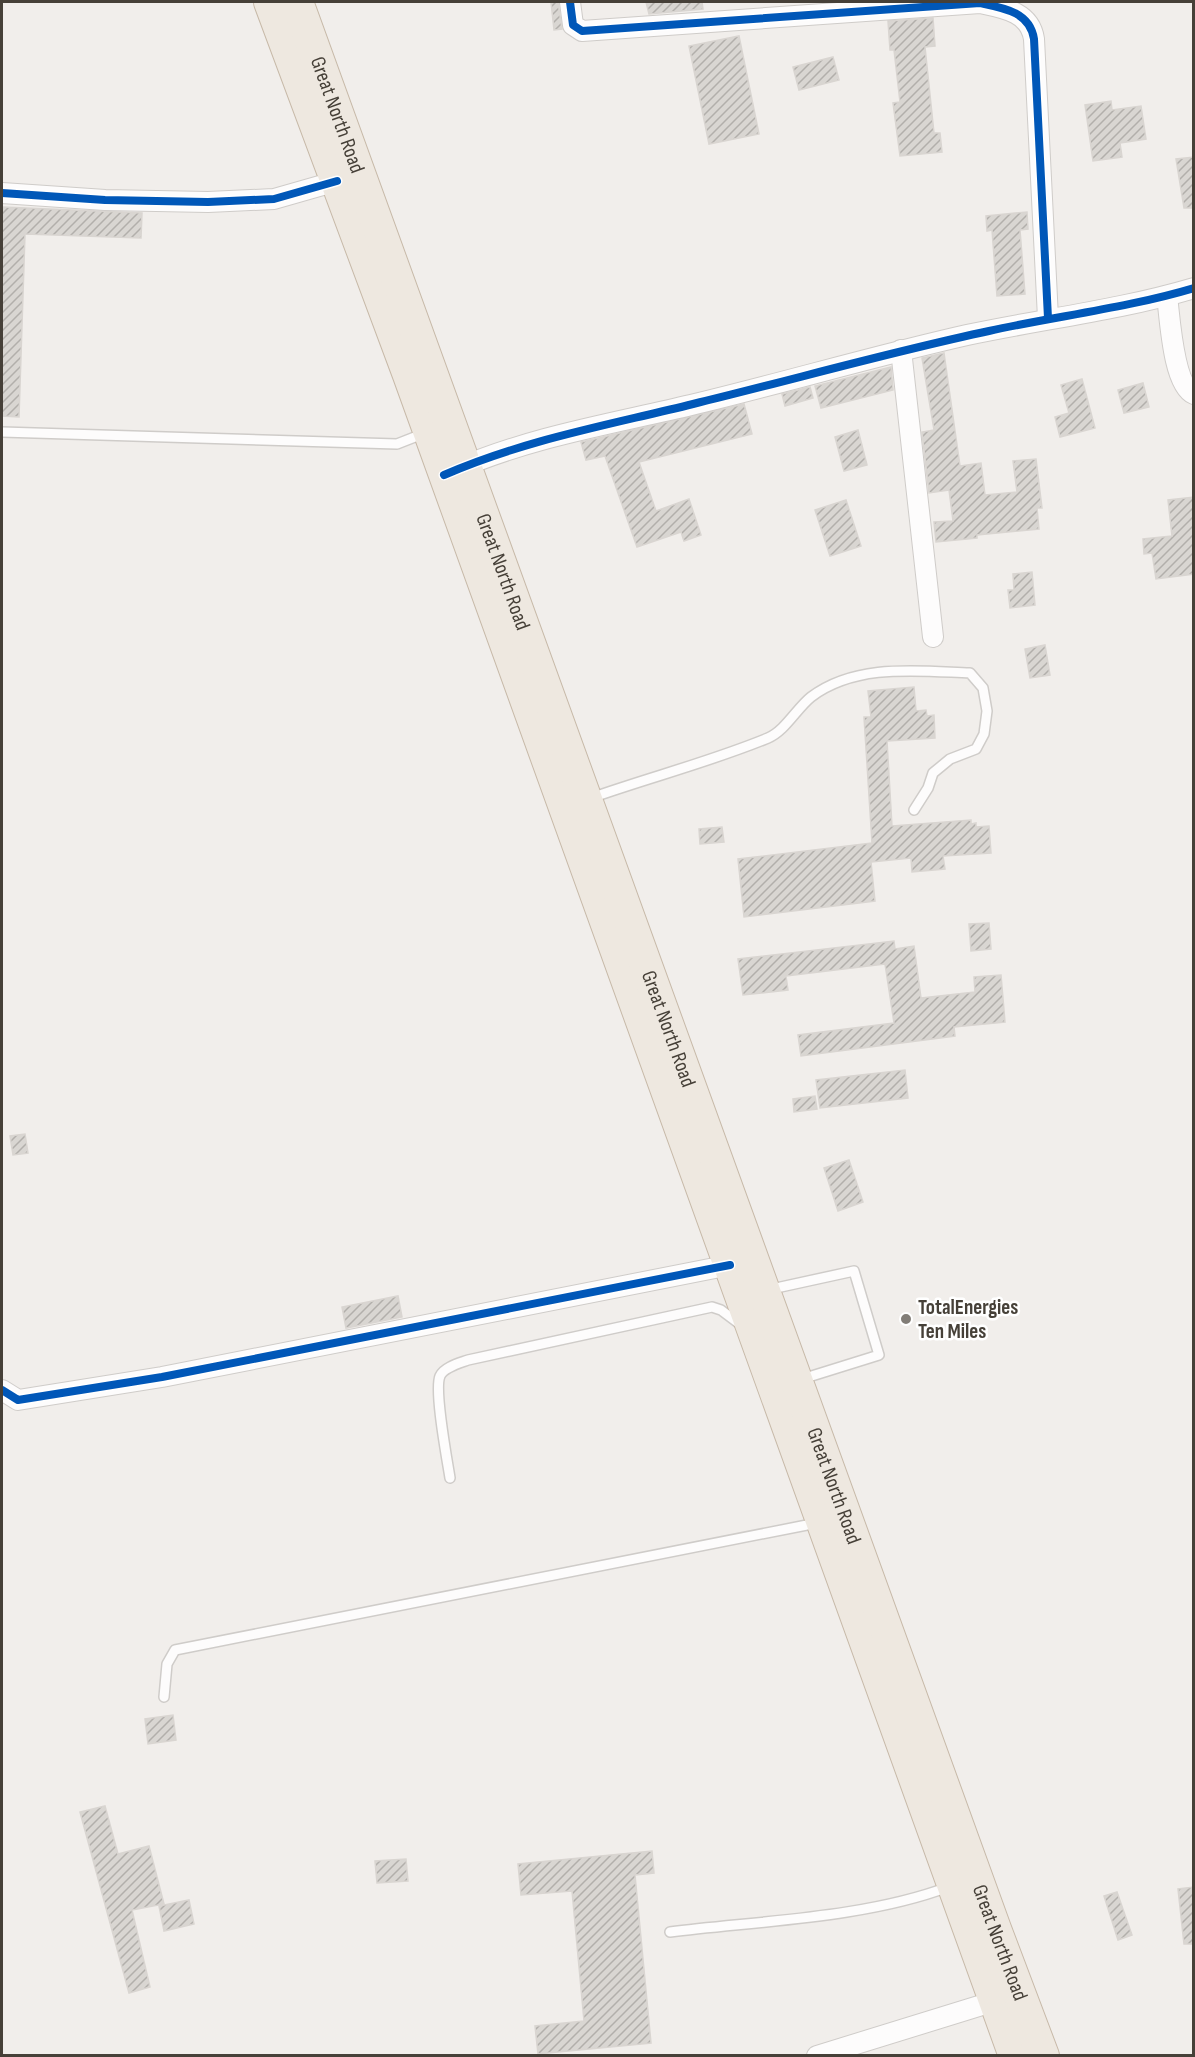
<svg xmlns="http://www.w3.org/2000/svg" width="1195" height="2057" viewBox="0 0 1195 2057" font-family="'Sofia Sans Condensed',sans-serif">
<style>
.building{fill:url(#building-hatch);stroke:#d9d5d1;stroke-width:1.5}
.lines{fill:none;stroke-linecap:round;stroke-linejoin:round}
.service-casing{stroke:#cfccc9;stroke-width:12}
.minor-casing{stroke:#cfccc9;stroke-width:22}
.trunk-casing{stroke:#c7b9a8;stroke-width:34}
.service{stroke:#fdfcfc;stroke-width:9}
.minor{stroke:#fdfcfc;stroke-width:20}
.trunk{stroke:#eee8e0;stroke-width:32}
.cycleway-casing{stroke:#fff;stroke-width:11}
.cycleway{stroke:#0057b8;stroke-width:8}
.poi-dot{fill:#827d77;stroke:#fff;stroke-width:2}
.labels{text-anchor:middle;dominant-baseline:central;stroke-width:5;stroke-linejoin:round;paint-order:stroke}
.street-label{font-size:21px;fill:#464038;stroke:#fff}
.poi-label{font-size:21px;font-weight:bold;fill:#464038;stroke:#fff;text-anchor:start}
</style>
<defs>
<pattern id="building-hatch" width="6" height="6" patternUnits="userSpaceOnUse" patternTransform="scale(1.5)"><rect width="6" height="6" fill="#d9d6d2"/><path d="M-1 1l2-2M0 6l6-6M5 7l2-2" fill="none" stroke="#b2afab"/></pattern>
</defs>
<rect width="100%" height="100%" fill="#f1eeeb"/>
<g class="building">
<path d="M551 2H558L562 29 554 30Z"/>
<path d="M646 2H702L703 9 649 14Z"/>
<path d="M933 18 935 46 925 47 934 133H940L942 152 900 156 893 103 900 102 894 50H890L888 21Z"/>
<path d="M739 36 759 134 709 144 689 46Z"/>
<path d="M833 57 839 80 799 90 793 67Z"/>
<path d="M1111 101 1112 110 1141 106 1146 139 1120 143 1122 157 1093 161 1085 105Z"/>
<path d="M1194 157V208H1184L1176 159Z"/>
<path d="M2 207 142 213 141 238 25 234 19 417 2 416Z"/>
<path d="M1027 212 1028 229 1020 230 1025 294 997 296 992 230 987 231 986 216Z"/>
<path d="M944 353 960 466 981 463 985 495 1017 492 1013 461 1036 459 1042 508H1037L1039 529 977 535V538L936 542 934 522 953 521 949 490 929 493 922 432 934 430 922 358Z"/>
<path d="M891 367 893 390 821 408 815 386Z"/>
<path d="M1082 379 1095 428 1060 437 1055 417 1069 413 1061 385Z"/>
<path d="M1143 383 1149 407 1124 413 1118 390Z"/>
<path d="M810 387 813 398 785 406 782 394Z"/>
<path d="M744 404 752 434 639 462 656 511 689 499 701 535 684 541 681 532 637 547 605 456 586 460 581 442Z"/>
<path d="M858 430 867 465 844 471 835 437Z"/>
<path d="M1194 497V574L1156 579 1152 553 1144 554 1143 539 1172 536 1168 500Z"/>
<path d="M846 500 861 546 830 556 815 510Z"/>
<path d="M1032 572 1035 605 1010 608 1008 590H1014L1013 574Z"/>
<path d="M1045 645 1050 675 1030 678 1025 649Z"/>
<path d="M914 687 916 711 926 710 927 716 934 715 935 738 887 741 892 826 971 820V824L976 823V827L989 826 991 853 943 856 945 869 912 872 911 858 871 862 875 901 744 917 738 859 872 843 864 717H871L868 691Z"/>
<path d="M722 827 724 842 700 844 699 829Z"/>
<path d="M989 923 991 949 971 951 969 924Z"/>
<path d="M894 941 895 949 914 946 921 998 975 992 974 977 1001 975 1005 1022 954 1027 955 1036 801 1056 798 1035 894 1023 885 964 786 976 788 990 743 995 738 959Z"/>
<path d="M905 1070 908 1098 820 1108 816 1080Z"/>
<path d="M815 1096 817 1109 794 1112 793 1099Z"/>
<path d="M25 1134 28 1153 13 1155 10 1136Z"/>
<path d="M849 1160 863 1202 838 1211 824 1168Z"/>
<path d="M398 1296 402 1317 346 1328 342 1307Z"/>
<path d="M173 1715 176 1740 148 1744 145 1719Z"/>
<path d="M105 1806 118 1854 149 1846 164 1904 132 1910 150 1987 129 1993 80 1812Z"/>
<path d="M652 1851 654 1873 635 1875 651 2043 538 2054 535 2026 584 2021 572 1891 521 1895 518 1864Z"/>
<path d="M406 1859 408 1881 377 1883 375 1861Z"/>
<path d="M1194 1887V1944H1184L1178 1889Z"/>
<path d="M1117 1892 1132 1935 1118 1940 1104 1896Z"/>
<path d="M189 1900 194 1924 164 1931 159 1906Z"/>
</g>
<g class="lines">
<defs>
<g id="service">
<path d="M2 432 397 444 425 433"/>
<path d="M591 798C650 777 710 762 768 738 785 731 797 708 811 697 856 663 918 671 970 673L983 688 987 711 984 734 976 749 950 759 933 773 928 788 914 810"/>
<path d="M767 1290 854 1271 879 1355 802 1379"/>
<path d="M450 1478C447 1459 434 1390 440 1376 444 1367 460 1363 468 1360L712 1307 721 1310 741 1325"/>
<path d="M164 1697 167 1664 175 1650 817 1523"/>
<path d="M670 1932C758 1921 866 1918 948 1887"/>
</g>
<g id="minor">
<path d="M570 2 573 25 582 31 980 3C1004 8 1030 12 1034 39L1048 318"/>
<path d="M2 193 105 200 208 202 274 199 337 181"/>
<path d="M1167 296C1170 318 1173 385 1194 394"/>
<path d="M901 350 933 637"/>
<path d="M455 470C530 437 611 424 691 405 783 383 874 356 967 335 1042 319 1120 310 1194 288"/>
<path d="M2 1390 18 1400 162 1377 730 1265"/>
<path d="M817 2056 995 2001"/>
</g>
<g id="trunk">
<path d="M270 2 409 375 1015 2056"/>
<path id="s1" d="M297 2 995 1929 1043 2056"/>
</g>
</defs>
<use href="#service" class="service-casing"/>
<use href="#minor" class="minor-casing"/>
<use href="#trunk" class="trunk-casing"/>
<use href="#service" class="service"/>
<use href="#minor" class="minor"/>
<use href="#trunk" class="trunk"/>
<defs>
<g id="cycleway">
<path d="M570 2 573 25 582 31 980 3C1004 8 1030 12 1034 39L1048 318"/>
<path d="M2 193 105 200 208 202 274 199 337 181"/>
<path d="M444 475C524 440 609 425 693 404 792 380 890 352 989 331 1057 316 1127 308 1194 288"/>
<path d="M2 1390 18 1400 162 1377 730 1265"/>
</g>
</defs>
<use href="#cycleway" class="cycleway-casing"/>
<use href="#cycleway" class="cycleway"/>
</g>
<circle class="poi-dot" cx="906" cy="1319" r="6"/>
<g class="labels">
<g class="street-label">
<text stroke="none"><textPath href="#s1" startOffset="120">Great North Road</textPath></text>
<text stroke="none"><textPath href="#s1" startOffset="606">Great North Road</textPath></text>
<text stroke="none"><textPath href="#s1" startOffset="1092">Great North Road</textPath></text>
<text stroke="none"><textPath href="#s1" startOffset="1578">Great North Road</textPath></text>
<text stroke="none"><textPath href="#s1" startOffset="2064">Great North Road</textPath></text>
</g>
<g class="poi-label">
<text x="918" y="1307">TotalEnergies<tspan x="918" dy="24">Ten Miles</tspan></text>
</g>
</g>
<rect width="1195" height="2057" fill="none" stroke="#464038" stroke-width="6"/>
</svg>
